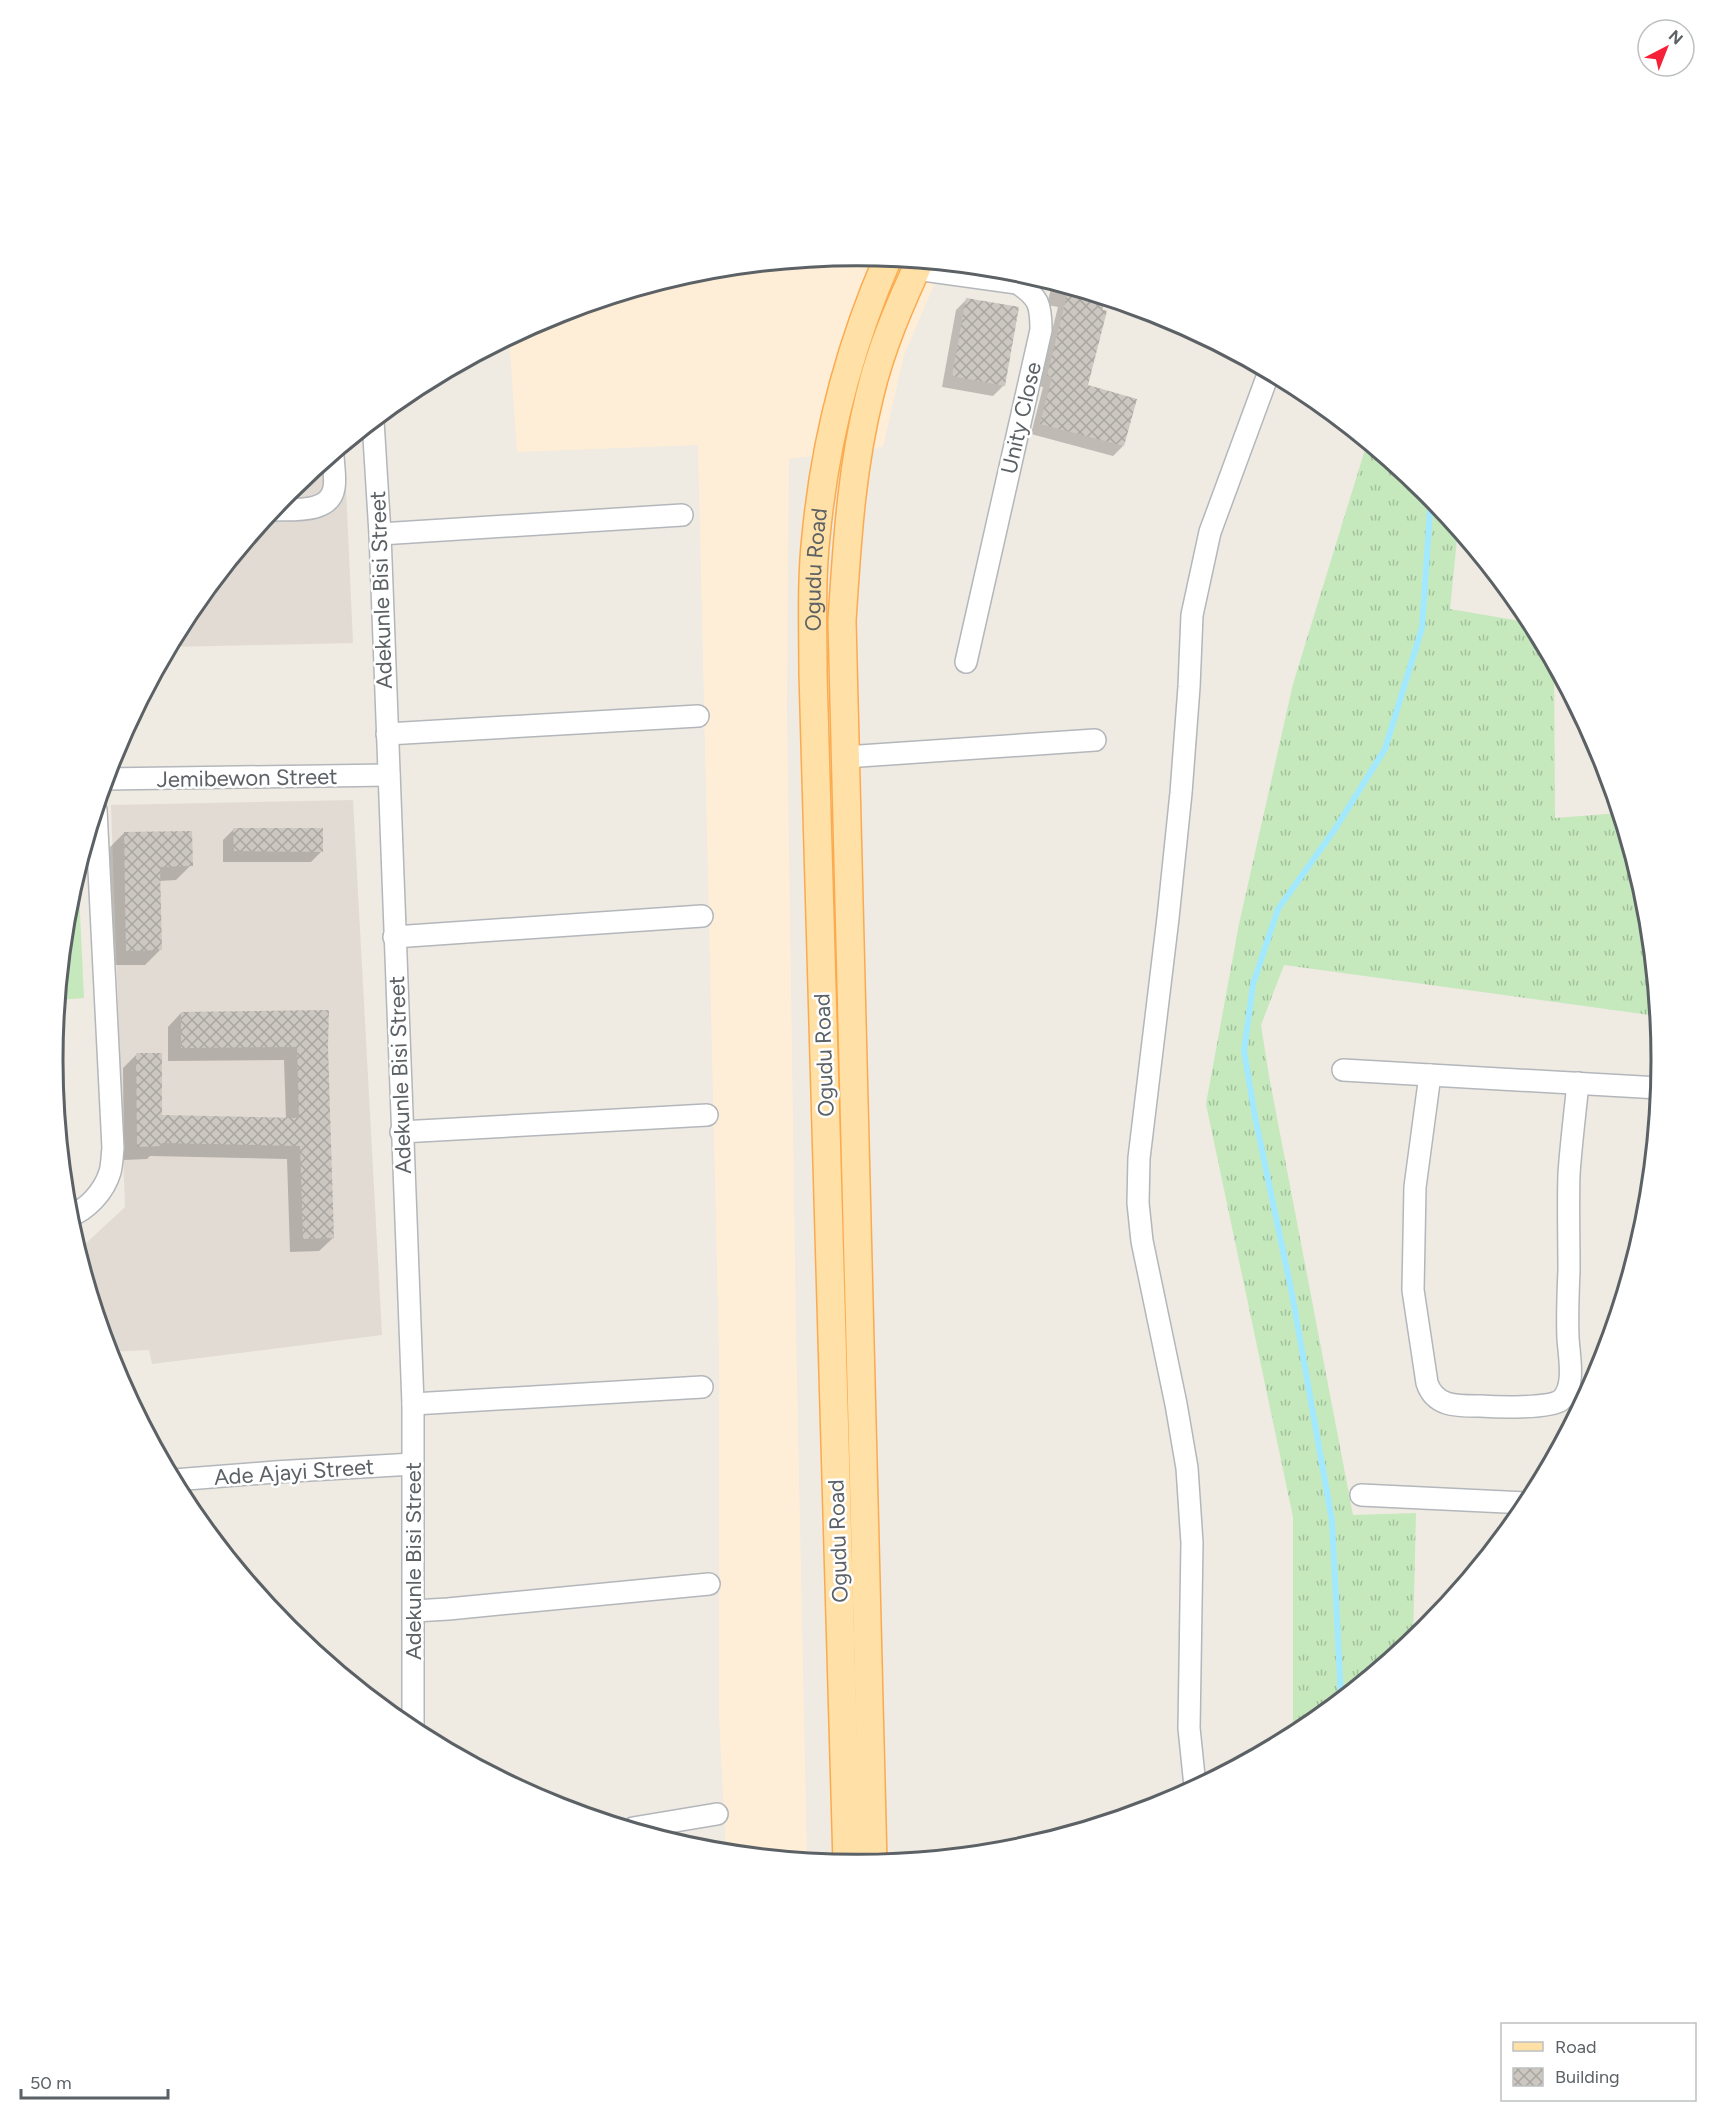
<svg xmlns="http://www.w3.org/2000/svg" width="1714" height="2119" viewBox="0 0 1714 2119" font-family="Figtree,sans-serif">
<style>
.commercial{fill:#ffeed7}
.education{fill:#e1dbd3}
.grass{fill:url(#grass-tufts)}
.pitch{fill:#c5e9bd}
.shadow{fill:#0003}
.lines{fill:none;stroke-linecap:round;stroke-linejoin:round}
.stream{stroke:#a2e9ff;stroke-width:6}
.building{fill:url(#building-cross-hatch)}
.minor-casing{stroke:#b3b7bb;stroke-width:24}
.major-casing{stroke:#fcaa4e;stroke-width:30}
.minor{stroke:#fff;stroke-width:21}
.major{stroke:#ffe0a7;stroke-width:27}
.labels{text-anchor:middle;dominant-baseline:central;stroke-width:5;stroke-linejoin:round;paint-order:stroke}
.street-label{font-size:22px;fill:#5b6165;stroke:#fff}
.rim{fill:none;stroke:#5b6165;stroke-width:3}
</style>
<defs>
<pattern id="grass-tufts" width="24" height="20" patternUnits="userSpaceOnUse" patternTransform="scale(1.5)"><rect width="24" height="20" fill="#c5e9bd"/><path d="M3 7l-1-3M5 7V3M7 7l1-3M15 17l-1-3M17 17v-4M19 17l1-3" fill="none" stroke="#a3c09d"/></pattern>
<pattern id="building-cross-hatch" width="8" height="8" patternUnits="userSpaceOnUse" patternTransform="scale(1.5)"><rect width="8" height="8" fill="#ccc7c1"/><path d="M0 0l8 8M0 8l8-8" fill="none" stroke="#a9a5a0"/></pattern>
</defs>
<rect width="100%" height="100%" fill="#efeae2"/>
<path class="commercial" d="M857 255 943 264 904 355 883 447 789 459 787 710 796 1330 807 1859 726 1851 719 1718V1356L698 445 517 452 509 338 549 316 700 270Z"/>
<g class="education">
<path d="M344 445 353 643 170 647 188 612 288 490Z"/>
<path d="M353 800 382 1335 152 1364 149 1350 109 1352 87 1279 83 1246 125 1207 111 805Z"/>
</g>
<path class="grass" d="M1367 443 1426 491 1458 529 1450 609 1532 623 1554 666 1555 818 1619 813 1646 903 1657 1016 1284 965 1261 1025 1269 1076 1353 1515 1416 1513 1413 1639 1304 1729 1293 1734V1517L1206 1104 1239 924 1293 684Z"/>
<path class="pitch" d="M78 871 84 998 58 1000 68 902Z"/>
<g class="shadow">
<path d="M948 264 1014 271 1004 280Z"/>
<path d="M1042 279 1105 298 1086 386 1123 446 1113 456 1031 434 1043 387 1038 386 1058 307 1047 305 1052 284 1042 282Z"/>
<path d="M967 299 1004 385 993 396 942 387 956 310Z"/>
<path d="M234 829 322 851 311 862H223V840Z"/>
<path d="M124 833 191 865 176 880 159 881 160 950 145 965H111L109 848Z"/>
<path d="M72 891V923L65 930 68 902Z"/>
<path d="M181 1013 327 1047 333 1238 319 1251 290 1252 287 1159 150 1156 147 1159 124 1160 123 1068 136 1055 161 1117 286 1119 284 1060 168 1061V1027Z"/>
</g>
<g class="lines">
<path class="stream" d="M1341 1698 1332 1521 1292 1294 1255 1117 1244 1051 1253 984 1278 909 1335 829 1385 749 1422 628 1430 510 1433 499"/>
</g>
<g class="building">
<path d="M1069 287 1104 298 1101 309 1107 311 1088 385 1137 399 1124 446 1040 424 1052 377 1047 376Z"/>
<path d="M966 298 1019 307 1005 386 952 376Z"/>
<path d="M233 828H323V852L234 851Z"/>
<path d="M192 831 193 866 160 867 162 950 126 951 124 832Z"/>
<path d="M329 1010 328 1047 334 1238 303 1239 300 1146 162 1143V1146L137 1147 136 1053H162V1115L299 1118 297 1047 181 1048V1012Z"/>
</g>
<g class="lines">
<defs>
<g id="minor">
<path d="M916 269 1017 283C1039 297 1041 305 1041 330L966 662"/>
<path d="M373 421 380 534 413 1404V1730"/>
<path d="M272 510C292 509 330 514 334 488 336 477 333 465 333 454"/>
<path d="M380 534 682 515"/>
<path d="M387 734 698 716"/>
<path d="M845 757 1095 740"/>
<path d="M105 779 389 775"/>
<path d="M394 937 702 916"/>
<path d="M1343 1070 1659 1088"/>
<path d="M1430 1075 1415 1187 1413 1290 1427 1383C1435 1407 1457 1406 1480 1406 1496 1407 1550 1409 1561 1400 1576 1387 1569 1356 1568 1338 1567 1316 1568 1293 1569 1270 1569 1238 1568 1206 1569 1174 1571 1144 1575 1113 1578 1083"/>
<path d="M401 1132 707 1115"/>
<path d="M68 1217C87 1210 104 1192 110 1172 112 1165 112 1156 113 1148L96 810"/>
<path d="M413 1404 702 1387"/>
<path d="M174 1480 275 1472 413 1464"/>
<path d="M1361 1495 1528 1503"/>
<path d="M414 1611 448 1609 709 1584"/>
<path d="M1195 1786 1189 1728 1192 1543 1187 1468 1176 1404 1142 1241 1138 1203 1139 1158 1168 918 1181 793 1189 687 1192 615 1210 532 1269 372"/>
<path d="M633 1828 717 1814"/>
</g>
<g id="major">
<path d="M873 1862 842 621C847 545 851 469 870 394 881 348 900 304 920 261"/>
<path id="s1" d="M847 1863 813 673C813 627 811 581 816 536 825 441 850 345 888 258"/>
</g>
</defs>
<use href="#minor" class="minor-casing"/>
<use href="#major" class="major-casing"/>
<use href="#minor" class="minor"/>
<use href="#major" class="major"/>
</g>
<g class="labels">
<g class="street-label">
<text transform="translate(1021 418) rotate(-77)">Unity Close</text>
<text stroke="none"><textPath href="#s1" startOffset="1294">Ogudu Road</textPath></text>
<text transform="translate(381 590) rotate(-92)">Adekunle Bisi Street</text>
<text transform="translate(247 778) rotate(-1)">Jemibewon Street</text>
<text transform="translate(824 1055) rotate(-92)">Ogudu Road</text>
<text transform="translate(400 1075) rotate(-92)">Adekunle Bisi Street</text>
<text transform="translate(294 1472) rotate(-4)">Ade Ajayi Street</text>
<text transform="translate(838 1541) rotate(-92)">Ogudu Road</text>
<text transform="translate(413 1561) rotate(-90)">Adekunle Bisi Street</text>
</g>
</g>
<path d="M0 0H1714V2119H0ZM63 1060a794 794 0 1 1 1588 0a794 794 0 1 1-1588 0Z" fill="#fff" fill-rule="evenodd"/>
<path class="rim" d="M63 1060a794 794 0 1 1 1588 0a794 794 0 1 1-1588 0Z"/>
<rect x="1501" y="2023" width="195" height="78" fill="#ffffff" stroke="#bdc0c1" stroke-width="1.5"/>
<rect x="1513" y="2042" width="30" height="9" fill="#ffe0a7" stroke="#bdc0c1" stroke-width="1.5"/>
<text x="1555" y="2053" font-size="18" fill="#5b6165">Road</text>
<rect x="1513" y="2068" width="30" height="18" fill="url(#building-cross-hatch)" stroke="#bdc0c1" stroke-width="1.5"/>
<text x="1555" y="2083" font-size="18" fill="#5b6165">Building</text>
<g transform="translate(1666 48) rotate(42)"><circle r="28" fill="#ffffff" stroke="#bdc0c1" stroke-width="1.5"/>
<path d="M0-4.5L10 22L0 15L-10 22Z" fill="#f72039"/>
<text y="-9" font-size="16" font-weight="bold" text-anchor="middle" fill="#5b6165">N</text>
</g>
<path d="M21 2089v9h147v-9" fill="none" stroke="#5b6165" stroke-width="3"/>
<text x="30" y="2089" font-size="18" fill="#5b6165" stroke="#ffffff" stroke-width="4.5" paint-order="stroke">50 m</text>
</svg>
